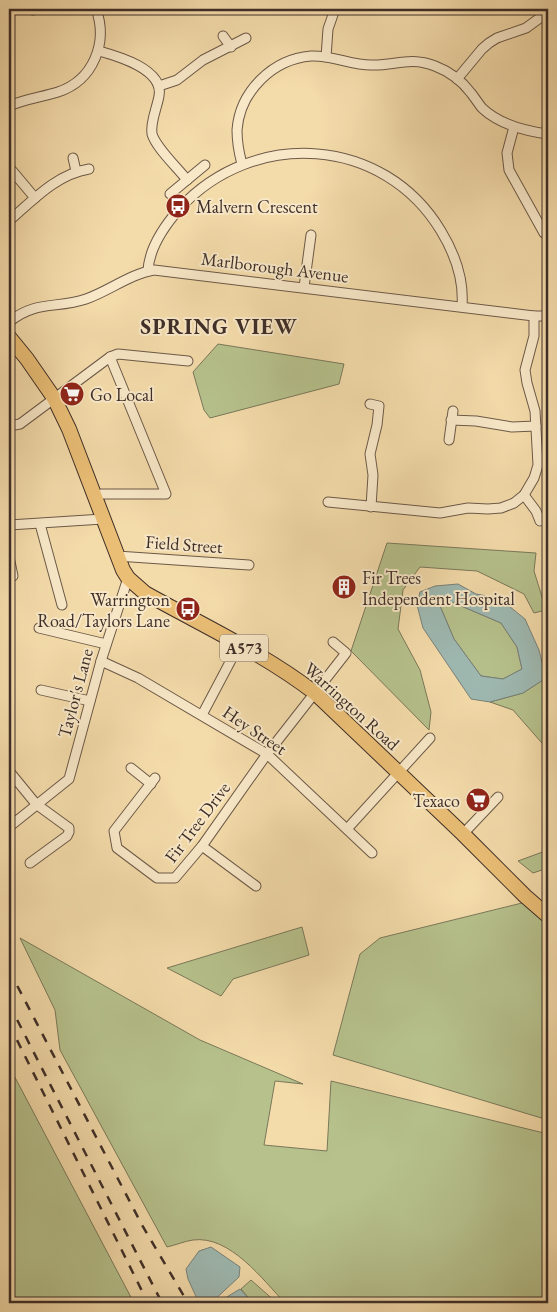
<svg xmlns="http://www.w3.org/2000/svg" width="557" height="1312" viewBox="0 0 557 1312" font-family="'EB Garamond',serif">
<style>
.green{fill:#b6c18c;stroke:#7a785a}
.water{fill:#9eb9b2;stroke:#78817b;fill-rule:evenodd}
.lines{fill:none;stroke-linecap:round;stroke-linejoin:round}
.minor-casing{stroke:#6c5948;stroke-width:11}
.primary-casing{stroke:#3e2e28;stroke-width:16}
.minor{stroke:#f8e8c8;stroke-width:9}
.primary{stroke:#eabe75;stroke-width:14}
.rail{stroke:#3e2e28;stroke-width:2.5;stroke-dasharray:9 9;stroke-linecap:butt}
.labels{text-anchor:middle;dominant-baseline:central;stroke-width:4;stroke-linejoin:round;paint-order:stroke}
.shield{fill:#f8e8c8;stroke:#766658;stroke-width:1}
.shield-label{font-size:16px;font-weight:bold;fill:#3e2e28}
.poi-label{font-size:18px;fill:#3e2e28;stroke:#f8e8c8;text-anchor:start}
.street-label{font-size:18px;fill:#3e2e28;stroke:#f8e8c8}
.district-label{font-size:22px;font-weight:bold;letter-spacing:1px;fill:#3e2e28;stroke:#f8e8c8}
</style>
<rect width="100%" height="100%" fill="#f4dbaa"/>
<filter id="stains"><feTurbulence type="fractalNoise" baseFrequency=".004" numOctaves="4"/><feColorMatrix values="0 0 0 0 .2 0 0 0 0 .09 0 0 0 0 .02 0 0 0 .5 -.17"/></filter>
<radialGradient id="worn" r=".72"><stop offset=".6" stop-color="#630" stop-opacity="0"/><stop offset="1" stop-color="#630" stop-opacity=".3"/></radialGradient>
<g class="green">
<path d="M218 344 344 364 339 384 210 418 204 410 193 372Z"/>
<path d="M387 543 536 553 534 571 546 610 534 613 524 594 477 571 420 567 403 590 398 629 420 670 431 712 429 730 351 651Z"/>
<path d="M452 602 501 623 517 647 522 669 503 679 481 676 454 639 440 606Z"/>
<path d="M546 678 548 682V750L513 710 490 702 523 693Z"/>
<path d="M548 850V868L533 873 518 861Z"/>
<path d="M522 903 548 924V1120L333 1055 360 954 380 938Z"/>
<path d="M302 927 309 955 233 979 221 996 167 968Z"/>
<path d="M20 938 200 1040 303 1084 275 1081 264 1145 327 1151 331 1081 548 1134V1303H285C263 1280 230 1235 193 1240 185 1241 176 1245 167 1247L60 1050 55 1010Z"/>
<path d="M9 1066 134 1303H9Z"/>
<path d="M251 1280 277 1303H253L241 1289Z"/>
</g>
<g class="water">
<path d="M458 584 476 594 499 598 525 619 539 650 546 678 523 693 490 702 471 699 423 628 417 605 420 592 435 586ZM452 602 501 623 517 647 522 669 503 679 481 676 454 639 440 606Z"/>
<path d="M211 1247 240 1267 239 1277 211 1303H199L188 1279 186 1269 199 1251Z"/>
<path d="M240 1289 253 1303H217Z"/>
</g>
<g class="lines">
<defs>
<g id="minor">
<path d="M33 9V10"/>
<path d="M223 36 231 47"/>
<path d="M99 51C117 56 164 69 159 96 157 108 150 122 152 134 156 148 178 168 187 180"/>
<path d="M326 57 328 29 335 9"/>
<path d="M457 79 482 49 489 43 497 38 526 28 548 12"/>
<path d="M159 86 177 80 203 60 246 38"/>
<path d="M9 106C25 99 42 97 58 92 94 80 108 42 96 9"/>
<path d="M514 127 507 153 509 170 544 233"/>
<path d="M73 158 76 171"/>
<path d="M242 164C239 153 237 142 237 130 240 91 273 59 311 56 332 55 351 65 371 65 395 66 409 56 435 66 448 71 462 81 471 93 475 98 478 103 482 108 500 125 525 131 548 134"/>
<path d="M9 167 35 198"/>
<path d="M170 194 205 165"/>
<path d="M9 221C33 200 57 174 89 169"/>
<path d="M148 271C149 247 165 225 180 208 254 128 384 136 441 231 455 254 464 279 462 306"/>
<path d="M304 287 311 235"/>
<path d="M9 322C36 300 56 309 86 299 109 291 130 274 154 270L534 316H548"/>
<path d="M370 404 379 406 377 425 370 454 373 475 371 507"/>
<path d="M451 420 476 421 512 427 536 426"/>
<path d="M9 426 20 424 110 357 118 354 188 361"/>
<path d="M449 440 453 411"/>
<path d="M524 495 536 511 540 521"/>
<path d="M94 496 101 494H166L110 357"/>
<path d="M328 502 440 513 468 508 488 509 501 508 514 503 524 495 534 478 538 465 535 411 527 383 525 370 534 336V316"/>
<path d="M40 524 62 605"/>
<path d="M9 525 103 519"/>
<path d="M117 556 249 565"/>
<path d="M9 557 13 576"/>
<path d="M39 628 106 644"/>
<path d="M101 661 138 678 267 754 372 853"/>
<path d="M41 690 90 701"/>
<path d="M202 715 239 645"/>
<path d="M131 768 151 784"/>
<path d="M9 771 36 804 69 828V832L67 836 30 863"/>
<path d="M155 778 114 831 117 848 157 878H175L202 846 267 754 346 653 333 642"/>
<path d="M9 827 69 779 101 661 128 578"/>
<path d="M347 829 430 738"/>
<path d="M463 834 498 797"/>
<path d="M202 846 256 886"/>
</g>
<path id="primary" d="M9 337 27 359 54 398 69 429 123 570 128 578 145 593C202 625 263 653 315 693L463 834 525 896 548 916"/>
</defs>
<use href="#minor" class="minor-casing"/>
<use href="#primary" class="primary-casing"/>
<use href="#minor" class="minor"/>
<use href="#primary" class="primary"/>
<g class="rail">
<path d="M9 970 142 1225 188 1303"/>
<path d="M9 1004 162 1303"/>
<path d="M9 1024 148 1303"/>
</g>
</g>
<defs>
<symbol id="bus-disc" viewBox="-11 -11 22 22"><circle r="9.5" fill="#8f2418" stroke="#f8e8c8"/><path d="M-5-6H5V4H4V6H2V4H-2V6H-4V4H-5ZM-3.5-4V0h7V-4ZM-3.5 1.2v1.5H-2V1.2ZM2 1.2v1.5H3.5V1.2Z" fill="#fff"/></symbol>
<symbol id="supermarket-disc" viewBox="-11 -11 22 22"><circle r="9.5" fill="#8f2418" stroke="#f8e8c8"/><path d="M-6-5.5h2.5l.6 2H6L4.5 2H-2.5L-4.4-4H-6ZM-1.5 3.2a1.3 1.3 0 1 0 .1 0ZM3 3.2a1.3 1.3 0 1 0 .1 0Z" fill="#fff"/></symbol>
<symbol id="building-disc" viewBox="-11 -11 22 22"><circle r="9.5" fill="#8f2418" stroke="#f8e8c8"/><path d="M-4-6H4V6H1V3H-1V6H-4ZM-2.5-4.3h1.7v1.8h-1.7ZM.8-4.3h1.7v1.8H.8ZM-2.5-1h1.7V.8h-1.7ZM.8-1h1.7V.8H.8Z" fill="#fff"/></symbol>
</defs>
<g fill-rule="evenodd">
<use href="#bus-disc" x="164" y="192" width="28" height="28"/>
<use href="#supermarket-disc" x="58" y="380" width="28" height="28"/>
<use href="#building-disc" x="330" y="573" width="28" height="28"/>
<use href="#bus-disc" x="174" y="595" width="28" height="28"/>
<use href="#supermarket-disc" x="464" y="786" width="28" height="28"/>
</g>
<g class="labels">
<rect class="shield" x="220" y="634.5" width="48" height="27" rx="4"/>
<g class="shield-label">
<text x="244" y="648">A573</text>
</g>
<g class="poi-label">
<text x="196" y="206">Malvern Crescent</text>
<text x="90" y="394">Go Local</text>
<text x="362" y="577">Fir Trees<tspan x="362" dy="21">Independent Hospital</tspan></text>
<text x="170" y="599" text-anchor="end">Warrington<tspan x="170" dy="21">Road/Taylors Lane</tspan></text>
<text x="460" y="800" text-anchor="end">Texaco</text>
</g>
<g class="street-label">
<text transform="translate(275 267) rotate(7)">Marlborough Avenue</text>
<text transform="translate(184 544) rotate(4)">Field Street</text>
<text transform="translate(75 693) rotate(-75)">Taylor's Lane</text>
<text transform="translate(352 706) rotate(42)">Warrington Road</text>
<text transform="translate(255 730) rotate(34)">Hey Street</text>
<text transform="translate(197 822) rotate(-53)">Fir Tree Drive</text>
</g>
<g class="district-label">
<text x="219" y="326">SPRING VIEW</text>
</g>
</g>
<rect width="557" height="1312" fill="none" stroke="#f4dbaa" stroke-width="30"/>
<rect x="10" y="10" width="537" height="1292" fill="none" stroke="#3e2e28" stroke-width="2.5"/>
<rect x="15" y="15" width="527" height="1282" fill="none" stroke="#3e2e28"/>
<rect width="100%" height="100%" filter="url(#stains)"/>
<rect width="100%" height="100%" fill="url(#worn)"/>
</svg>
